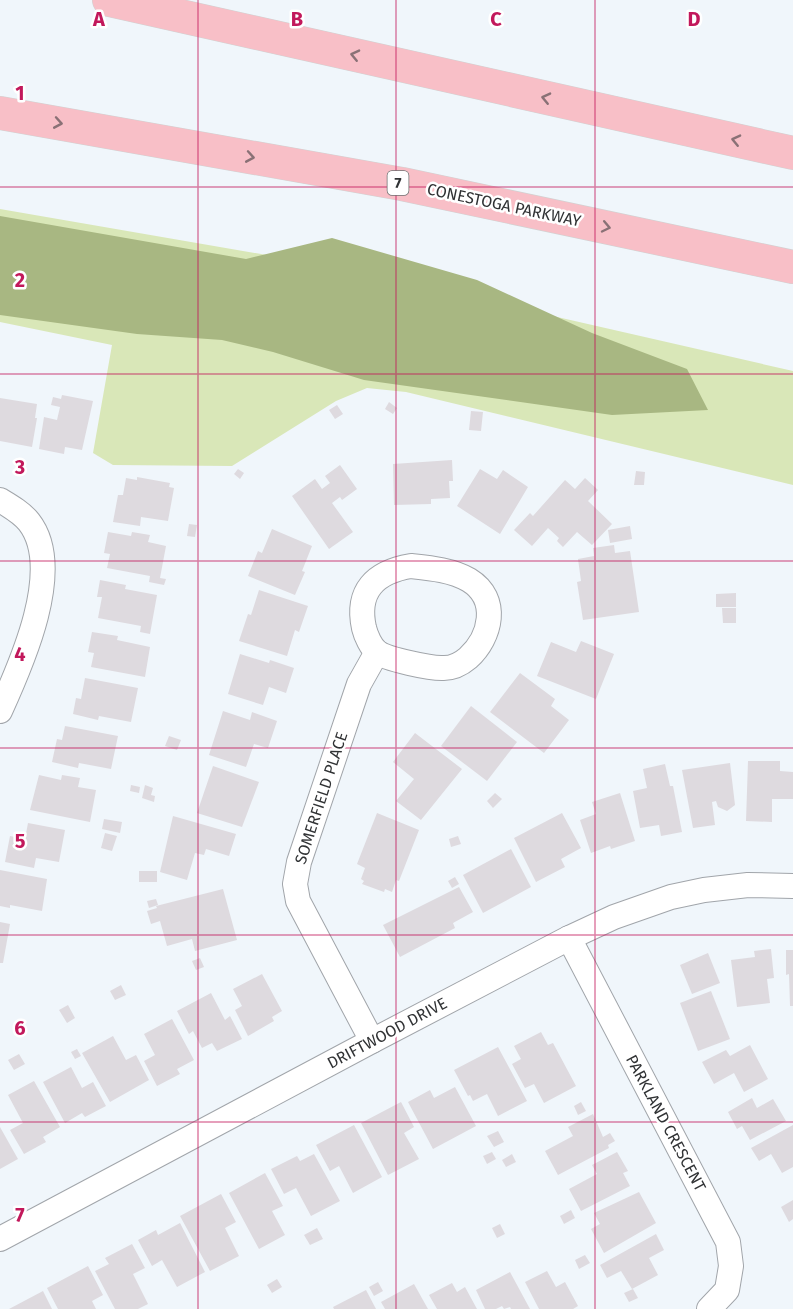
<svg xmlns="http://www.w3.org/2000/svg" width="793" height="1309" viewBox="0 0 793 1309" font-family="'Fira Sans',sans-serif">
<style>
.green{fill:#d9e7b8}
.forest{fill:#a8b782}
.building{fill:#dedadf}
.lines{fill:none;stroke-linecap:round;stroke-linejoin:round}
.minor-casing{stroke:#a1a5aa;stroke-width:26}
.highway-casing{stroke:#d1d2d2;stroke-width:34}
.minor{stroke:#fff;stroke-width:24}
.highway{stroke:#f8bfc7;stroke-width:33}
.oneway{stroke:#8a7176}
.grid{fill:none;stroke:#c2185b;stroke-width:1.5;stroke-opacity:0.55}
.labels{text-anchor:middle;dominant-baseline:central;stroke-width:5;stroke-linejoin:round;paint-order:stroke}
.shield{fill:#fff;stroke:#6e7071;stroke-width:1.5}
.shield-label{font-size:15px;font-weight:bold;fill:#303234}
.street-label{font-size:16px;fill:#303234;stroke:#fff}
.grid-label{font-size:20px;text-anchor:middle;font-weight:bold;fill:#c2185b;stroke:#fff;stroke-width:5;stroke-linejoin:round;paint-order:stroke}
</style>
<rect width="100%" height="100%" fill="#f0f6fb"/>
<path class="green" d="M0 209 348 269 793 371V485L406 392 367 388 336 401 232 466 113 465 93 453 112 345 0 322Z"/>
<path class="forest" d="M0 216 246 259 332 238 477 280 592 333 687 369 708 410 612 415 364 380 273 352 222 340 137 334 0 315Z"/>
<g class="building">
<path d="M62 395 93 401 82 450 65 447 64 454 39 449 44 417 57 420 60 407 51 405 53 397 61 399Z"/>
<path d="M0 398 37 404 35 418H37L32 447 0 441Z"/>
<path d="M389 402 397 408 393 414 385 409Z"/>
<path d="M337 405 343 414 335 419 329 410Z"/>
<path d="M471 411 483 412 481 431 469 430Z"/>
<path d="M452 460 453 481H449L450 498 431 499V504L394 505 393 464Z"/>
<path d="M340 465 357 489 342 500 340 497 332 503 353 532 329 549 292 496 315 479 322 489 330 483 325 476Z"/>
<path d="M238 469 244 473 240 479 234 474Z"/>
<path d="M480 469 497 479 503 470 528 487 500 534 457 506Z"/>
<path d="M636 471 645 472 644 485H634Z"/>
<path d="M137 477 170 483 169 487 174 488 168 521 141 517 140 526 113 522 118 495H123L126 478 137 480Z"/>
<path d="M585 478 598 490 588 501 612 524 592 545 577 532 563 547 557 541 559 538 548 528 532 546 514 530 530 513 533 516 565 480 575 489Z"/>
<path d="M189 524 197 525 195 537 187 536Z"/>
<path d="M630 526 632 539 610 543 608 530Z"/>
<path d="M272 529 312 546 302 571 305 572 295 595 248 576 258 551 262 553Z"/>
<path d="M108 532 131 536 132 532 150 535 148 542 166 546 160 578 166 579 164 585 149 582 150 576 107 568 110 554 104 553Z"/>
<path d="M614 545 615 553 630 551 639 612 583 620 577 582 581 581 578 559 594 556 593 548Z"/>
<path d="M100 580 126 585 125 589 157 595 150 634 140 632 141 626 98 618 102 597H97Z"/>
<path d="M259 590 308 606 299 632 295 630 287 656 239 641 248 614 251 615Z"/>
<path d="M736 593V607H716V594Z"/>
<path d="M722 608H736V623H723Z"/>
<path d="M92 632 118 636 117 640 150 647 145 677 91 667 94 653 88 652Z"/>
<path d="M581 641 614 654 596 699 537 676 551 642 576 652Z"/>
<path d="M240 654 269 663 270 660 294 668 286 693 269 687 263 705 228 694Z"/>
<path d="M520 673 555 699 551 706 569 720 544 753 490 712Z"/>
<path d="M85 678 138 688 131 722 99 716 98 720 73 714 76 698 81 699Z"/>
<path d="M471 706 517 742 487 781 441 746Z"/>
<path d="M223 711 250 720 252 712 277 721 268 748 254 744 246 767 209 755Z"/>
<path d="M65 726 118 736 111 769 79 763 78 768 52 762 57 739 62 740Z"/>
<path d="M415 733 462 769 421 820 396 801 414 779 393 762Z"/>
<path d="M169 736 181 740 177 750 165 746Z"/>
<path d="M748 761H780V771L793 772V799H772V822L746 821Z"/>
<path d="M730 763 735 805 727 811 718 807 716 801 712 802 715 825 693 828 682 770Z"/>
<path d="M665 764 670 786H673L682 832 661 836 659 825 640 828 633 791 647 788 643 769Z"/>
<path d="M213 766 259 782 242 827 197 813Z"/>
<path d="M39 775 61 780 62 775 80 778 78 787 96 790 90 822 30 810Z"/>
<path d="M131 785 140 787 139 793 130 791Z"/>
<path d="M145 785 153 788 151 795 155 796 154 802 142 798Z"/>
<path d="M495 793 502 799 493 808 487 801Z"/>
<path d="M620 793 635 841 611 849 610 846 591 853 580 820 596 814 592 802Z"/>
<path d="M377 813 419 830 399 881 396 880 392 892 385 889 384 892 362 884 364 881 361 879 365 868 357 864Z"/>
<path d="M562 813 581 848 561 859 565 867 536 882 514 838Z"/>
<path d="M173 816 236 834 229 856 206 849 204 855 195 853 187 880 160 872Z"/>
<path d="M104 819 122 822 120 833 102 829Z"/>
<path d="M28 823 65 830 59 862 36 858 34 868 5 862 10 836 25 839Z"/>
<path d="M105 833 117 836 112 851 101 848Z"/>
<path d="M458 836 461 844 451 847 449 839Z"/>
<path d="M511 849 531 887 483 913 463 875Z"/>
<path d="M0 870 47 879 42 911 10 905V908L0 906Z"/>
<rect x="139" y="871" width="18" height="11"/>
<path d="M455 877 459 884 452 888 448 881Z"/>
<path d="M459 887 473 912 453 923 455 928 400 957 383 925Z"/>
<path d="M223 889 237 940 195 951 192 939 167 946 160 921 151 924 147 911 157 908 156 906Z"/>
<path d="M156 899 158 905 149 908 147 901Z"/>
<path d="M0 922 10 924 3 963H0Z"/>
<path d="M771 949 774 978 767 979 770 1003 737 1007 731 960 755 957 754 951Z"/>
<path d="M786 950H793V1006H790L789 974 786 975Z"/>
<path d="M708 953 720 983 692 994 680 965Z"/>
<path d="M200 958 204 967 196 970 192 961Z"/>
<path d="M262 974 282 1011 272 1017 274 1021 248 1036 235 1010 242 1006 233 989Z"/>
<path d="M121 985 126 995 115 1000 110 991Z"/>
<path d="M711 991 730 1039 698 1051 680 1003Z"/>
<path d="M211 993 225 1020 230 1016 242 1039 217 1051 212 1043 202 1048 193 1031 189 1034 177 1011Z"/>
<path d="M68 1005 75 1018 67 1023 59 1010Z"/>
<path d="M172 1019 194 1060 177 1069 180 1074 157 1086 144 1061 155 1055 144 1034Z"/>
<path d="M541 1032 548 1045 553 1043 576 1086 544 1103 534 1084 525 1088 512 1064 521 1059 514 1046Z"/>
<path d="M113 1036 126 1060 136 1055 149 1080 110 1102 82 1053Z"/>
<path d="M750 1045 768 1079 744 1092 734 1073 714 1084 702 1062 726 1050 730 1056Z"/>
<path d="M498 1047 527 1101 498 1116 487 1094 473 1101 470 1095 468 1096 454 1070Z"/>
<path d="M77 1049 81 1056 75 1059 71 1052Z"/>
<path d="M19 1054 25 1064 14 1070 8 1060Z"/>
<path d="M71 1067 82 1088 93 1082 106 1106 85 1117 82 1113 65 1123 43 1082Z"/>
<path d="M34 1081 60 1127 43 1137 46 1142 24 1154 10 1130 23 1123 8 1095Z"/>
<path d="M455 1087 476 1126 433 1149 408 1102 430 1090 434 1098Z"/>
<path d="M752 1098 757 1108 773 1099 786 1121 750 1140 742 1126 737 1129 728 1112Z"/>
<path d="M401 1102 414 1127 404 1133 419 1159 388 1175 361 1123Z"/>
<path d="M581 1102 586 1111 578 1115 574 1106Z"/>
<path d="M593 1114 603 1137 610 1133 615 1141 608 1145 609 1148 558 1175 545 1151 573 1136 568 1127Z"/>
<path d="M354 1125 382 1177 353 1193 339 1166 330 1171 316 1145Z"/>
<path d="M793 1125V1167L782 1173 771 1154 759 1161 751 1148Z"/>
<path d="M0 1127 18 1159 0 1169Z"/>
<path d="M498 1131 504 1142 494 1147 487 1136Z"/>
<path d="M492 1152 496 1159 487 1164 483 1156Z"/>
<path d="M617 1152 628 1171 623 1173 630 1186 581 1211 569 1189 597 1174 592 1165Z"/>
<path d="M314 1154 340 1201 311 1216 296 1188 284 1194 271 1169 297 1156 300 1161Z"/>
<path d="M512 1154 516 1162 506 1167 502 1160Z"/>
<path d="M265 1173 283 1206 272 1211 285 1235 259 1249 229 1193Z"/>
<path d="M639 1192 656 1223 604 1253 591 1229 600 1224 594 1213Z"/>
<path d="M221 1194 236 1222 225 1228 239 1256 210 1271 180 1216Z"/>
<path d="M793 1200V1219L789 1222 781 1207Z"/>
<path d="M571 1210 575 1218 564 1224 560 1216Z"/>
<path d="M180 1223 205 1272 177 1287 162 1260 152 1266 138 1240 156 1230 158 1235Z"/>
<path d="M500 1224 505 1234 497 1238 492 1228Z"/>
<path d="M317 1228 323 1239 310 1245 304 1235Z"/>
<path d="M656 1234 664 1250 649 1258 658 1275 632 1289 621 1271 607 1278 600 1265Z"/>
<path d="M132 1244 145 1268 133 1274 148 1304 138 1309H115L95 1271 109 1264 105 1258Z"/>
<path d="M585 1255 590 1263 579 1269 575 1260Z"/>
<path d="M88 1266 103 1295 92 1301 96 1309H58L47 1288Z"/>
<path d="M547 1271 556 1287 565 1282 578 1306 573 1309H539L525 1282Z"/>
<path d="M510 1272 530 1309H511L510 1307 504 1309 502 1306 496 1309H485L476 1290Z"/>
<path d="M277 1279 282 1287 272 1293 267 1285Z"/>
<path d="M378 1282 383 1291 374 1296 369 1287Z"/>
<path d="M452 1283 457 1292 465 1287 477 1309H437L429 1295Z"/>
<path d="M414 1284 428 1309H385L381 1302Z"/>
<path d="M633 1289 638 1298 629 1302 624 1293Z"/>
<path d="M366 1290 376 1309H334L333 1307Z"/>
<path d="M43 1291 52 1309H9Z"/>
</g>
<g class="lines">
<defs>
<g id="minor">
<path d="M0 500C10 506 22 513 29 522 65 568 21 665 0 711"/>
<path d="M411 566C430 568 452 570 469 580 500 599 491 637 468 658 461 664 453 668 444 668 432 669 386 659 377 652 371 647 366 636 364 628 356 591 375 572 411 566Z"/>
<path d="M569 938 728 1242 731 1266 727 1290 709 1309"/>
<path d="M372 1041 298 901 295 884 299 862 359 684 377 652"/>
<path d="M0 1239 372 1041 569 938 614 917 671 897 704 890 748 885 793 886"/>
</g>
<g id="highway">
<path d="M109 0 793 153"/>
<path d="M0 113 402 184 793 267"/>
</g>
</defs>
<use href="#minor" class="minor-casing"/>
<use href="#highway" class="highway-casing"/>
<use href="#minor" class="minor"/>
<use href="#highway" class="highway"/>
</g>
<defs><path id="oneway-chevron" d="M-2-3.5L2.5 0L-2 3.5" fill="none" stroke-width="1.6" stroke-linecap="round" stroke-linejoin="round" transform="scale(1.5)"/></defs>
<g class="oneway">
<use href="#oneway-chevron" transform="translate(355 55) rotate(-167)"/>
<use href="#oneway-chevron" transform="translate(546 98) rotate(-167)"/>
<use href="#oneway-chevron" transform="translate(58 123) rotate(10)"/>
<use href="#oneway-chevron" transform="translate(736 140) rotate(-167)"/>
<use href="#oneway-chevron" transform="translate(250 157) rotate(10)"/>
<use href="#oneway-chevron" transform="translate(606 227) rotate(12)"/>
</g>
<path class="grid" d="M198 0V1309M396 0V1309M595 0V1309M0 187H793M0 374H793M0 561H793M0 748H793M0 935H793M0 1122H793"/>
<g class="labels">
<rect class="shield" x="387.5" y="171" width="21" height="24" rx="4.5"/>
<g class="shield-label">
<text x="398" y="183">7</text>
</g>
<g class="street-label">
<text transform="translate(504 205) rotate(12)">CONESTOGA PARKWAY</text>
<text transform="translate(321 798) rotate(-72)">SOMERFIELD PLACE</text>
<text transform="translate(387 1033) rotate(-28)">DRIFTWOOD DRIVE</text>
<text transform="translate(666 1123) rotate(62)">PARKLAND CRESCENT</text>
</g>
</g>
<g class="grid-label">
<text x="99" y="26">A</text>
<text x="297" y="26">B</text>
<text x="496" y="26">C</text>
<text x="694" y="26">D</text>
<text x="20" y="100">1</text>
<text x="20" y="287">2</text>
<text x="20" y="474">3</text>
<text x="20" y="661">4</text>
<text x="20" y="848">5</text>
<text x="20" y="1035">6</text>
<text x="20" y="1222">7</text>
</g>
</svg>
